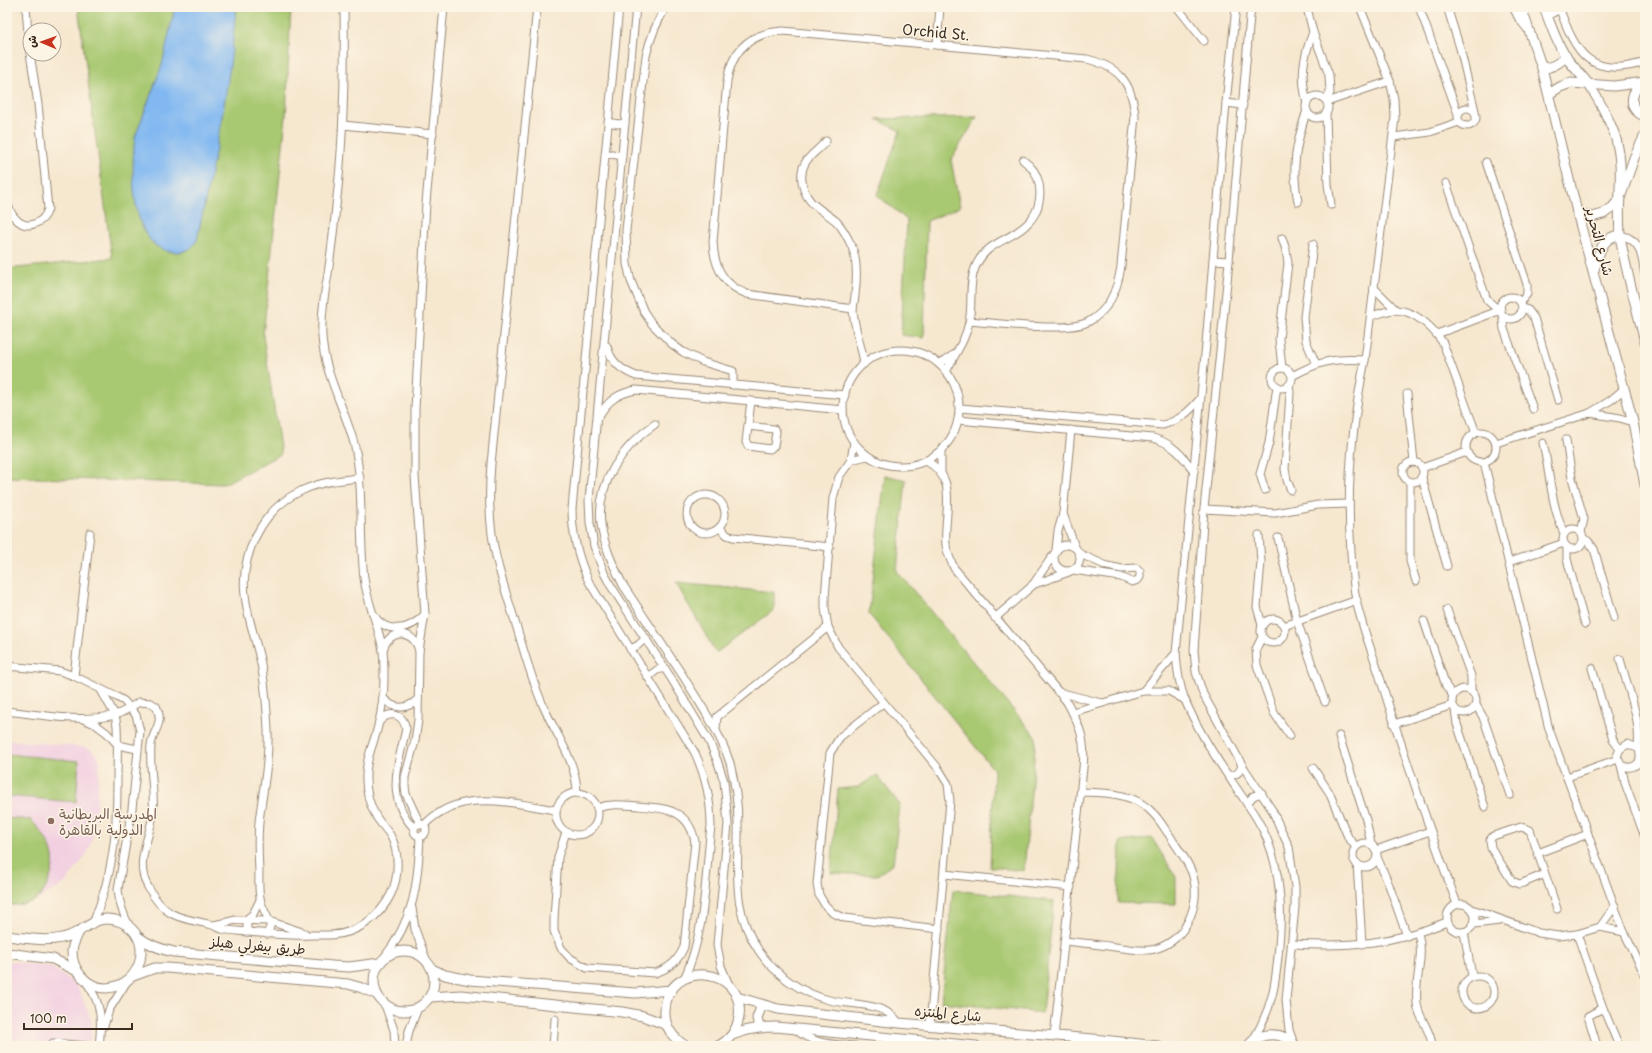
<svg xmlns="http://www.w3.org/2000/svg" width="1652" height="1053" viewBox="0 0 1652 1053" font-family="'Playpen Sans','Playpen Sans Arabic',sans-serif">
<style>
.built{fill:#f2cfe1}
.green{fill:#a8c871;stroke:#727948}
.water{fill:#81b8f1;stroke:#5e7188}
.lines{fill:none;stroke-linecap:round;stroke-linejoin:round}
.minor-casing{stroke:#988876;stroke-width:9}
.tertiary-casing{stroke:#988876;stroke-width:11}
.minor{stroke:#fff;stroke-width:7}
.tertiary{stroke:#fff;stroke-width:9}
.education-dot{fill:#8d6e63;stroke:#fcf5e5;stroke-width:1.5}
.labels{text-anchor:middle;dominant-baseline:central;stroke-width:3;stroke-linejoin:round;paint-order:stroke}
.street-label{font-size:14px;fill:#3b2a1e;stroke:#fcf5e5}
.education-label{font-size:14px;fill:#785e54;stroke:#fcf5e5;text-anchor:start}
</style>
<rect width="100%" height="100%" fill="#fcf5e5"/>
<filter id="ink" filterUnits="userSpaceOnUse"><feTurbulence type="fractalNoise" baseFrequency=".025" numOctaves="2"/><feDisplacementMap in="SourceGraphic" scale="8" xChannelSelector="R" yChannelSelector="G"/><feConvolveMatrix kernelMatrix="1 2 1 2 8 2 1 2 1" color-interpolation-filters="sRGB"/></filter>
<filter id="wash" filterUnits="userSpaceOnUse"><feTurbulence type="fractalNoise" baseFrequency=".012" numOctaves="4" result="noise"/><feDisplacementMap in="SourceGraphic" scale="16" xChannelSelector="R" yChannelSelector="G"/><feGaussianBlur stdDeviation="0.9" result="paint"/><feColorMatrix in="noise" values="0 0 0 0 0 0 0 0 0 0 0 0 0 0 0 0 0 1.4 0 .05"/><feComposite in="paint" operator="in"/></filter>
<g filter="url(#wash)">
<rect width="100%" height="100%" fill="#f6e7cf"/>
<g class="built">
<path d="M7 740 87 747 96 753 100 761 94 833 87 854 66 882 58 888 35 901 7 907Z"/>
<path d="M7 961 51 967 77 985 92 1022 90 1046H7Z"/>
</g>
<g class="green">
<path d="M78 7H291L286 117 263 335 281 454 224 484 7 477V269L112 258Z"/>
<path d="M977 117 951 160 960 207 927 221 924 338 901 335 907 220 877 195 900 131 877 119Z"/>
<path d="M885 475 906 480 897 571 1036 737 1024 871 990 867 994 770 869 614Z"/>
<path d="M676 583 774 592V610L716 653Z"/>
<path d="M7 754 79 761 76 802 7 796Z"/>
<path d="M877 775 900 805 893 864 877 875 831 873 838 789 858 787Z"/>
<path d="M7 818 31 820C40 830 51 843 53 857 55 868 47 892 37 899 28 905 17 905 7 905Z"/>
<path d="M1152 838 1176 877V904L1118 903 1120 842Z"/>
<path d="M953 890 1054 901 1042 1013 941 1002Z"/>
</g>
<path class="water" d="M175 7H236C231 86 213 163 197 240 192 250 185 252 175 252 129 251 131 169 135 137L162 65Z"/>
</g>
<g filter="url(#ink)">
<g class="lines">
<defs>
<g id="minor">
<path d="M537 7 491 464C489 487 489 511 492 534 496 565 507 595 516 625 524 651 531 678 542 703 554 732 577 761 577 793"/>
<path d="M619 7 572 509C572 536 578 558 589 582L695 753C706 777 711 799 711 826 705 877 706 932 684 979"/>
<path d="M636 7 589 500 590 523 594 546 604 573 611 586 671 678 709 741 717 760 724 781 728 824 717 945 721 966 729 985"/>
<path d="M666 7C656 23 650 39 646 56L626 230 627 264 631 281 644 312 652 324 672 344 683 352 703 362 733 371V385"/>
<path d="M1177 7 1204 41"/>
<path d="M1236 7 1226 103 1206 344 1176 653C1177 669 1179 685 1185 700 1197 729 1219 763 1237 789 1244 799 1251 809 1257 819 1280 857 1283 902 1279 945 1276 983 1273 1007 1253 1040"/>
<path d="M1252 7 1250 16 1228 272 1204 509 1194 650 1196 672 1203 694 1242 765 1272 810 1289 847 1295 887V907L1286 1000 1289 1030 1294 1044"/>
<path d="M1360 7 1390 81 1394 99 1395 118 1365 360C1352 423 1346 487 1351 552 1352 568 1353 584 1356 600 1362 628 1374 656 1382 684 1405 758 1430 831 1457 904"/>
<path d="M1419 7 1458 114"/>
<path d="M1447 7 1460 48 1475 111"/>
<path d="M1513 7 1519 19 1528 30"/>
<path d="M1559 7C1576 54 1590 79 1645 62"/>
<path d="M1307 8 1313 32 1329 75 1330 93 1326 100"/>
<path d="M1547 16 1560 9"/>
<path d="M937 45 940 7"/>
<circle cx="1317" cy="107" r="11"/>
<path d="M1327 102 1390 81"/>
<path d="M1226 103 1243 105"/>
<path d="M1307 103C1300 76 1303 58 1313 32"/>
<circle cx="1467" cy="117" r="9"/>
<path d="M1326 113 1328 184 1331 205"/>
<path d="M608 122 618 124 625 123"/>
<path d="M343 125 433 134"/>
<path d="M1394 137 1430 132 1459 122"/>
<path d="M826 141C816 154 799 159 802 181 805 204 820 208 836 221 843 228 848 238 852 247 858 262 857 279 855 295 855 300 853 305 853 310 854 329 862 346 864 364"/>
<path d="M605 155 612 154 622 156"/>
<path d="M1486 162 1527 284V294L1521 302"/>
<path d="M1446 183 1487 300 1495 307 1500 309"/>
<path d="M7 202C9 208 11 215 16 219 27 231 44 223 48 209L38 104 29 47 26 7"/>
<path d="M1298 202C1291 167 1296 144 1307 110"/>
<path d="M1620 235C1642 240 1641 255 1645 274"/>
<path d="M1313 244 1304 317 1306 341 1316 364"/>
<path d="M1213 260 1229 261"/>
<path d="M1374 288 1396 310"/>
<circle cx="1511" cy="308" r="11"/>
<path d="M1522 308 1528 310 1534 318 1558 400"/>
<path d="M853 309 747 294C723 285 714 267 713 242L727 81C732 49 751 33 783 31L1087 59C1119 67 1132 82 1135 116L1121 266C1118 288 1109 311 1088 322 1066 333 997 323 970 321"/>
<path d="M1371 316C1379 314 1388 310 1395 310 1415 310 1433 328 1443 343L1476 433"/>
<path d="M1504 316 1503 321 1504 329 1533 409"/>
<path d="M1437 334 1501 310"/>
<path d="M607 346C611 362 621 370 636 376L845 395"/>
<circle cx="901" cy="408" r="58"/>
<path d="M939 364 955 354"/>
<path d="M1282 368 1279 339 1288 263 1286 250 1282 238"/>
<circle cx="1282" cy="378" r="10"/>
<path d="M946 372C954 355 966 340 969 322 973 305 968 285 975 268 986 241 1009 242 1027 224 1041 211 1044 188 1034 171 1031 167 1027 163 1023 160"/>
<path d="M1292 376C1320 361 1333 358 1365 360"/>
<path d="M1289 385 1290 393 1285 469 1287 480 1291 490"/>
<path d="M1407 394 1414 462"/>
<path d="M960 408 1163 425C1180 420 1189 412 1200 399"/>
<path d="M1590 413 1620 418 1633 422"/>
<path d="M599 416C608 400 619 393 636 390L843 410"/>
<path d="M958 420 1153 438C1172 443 1182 455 1194 471"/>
<path d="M655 424C623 446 596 483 601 524 604 546 613 565 623 585 643 615 663 646 683 676 700 704 720 732 730 763 735 783 738 803 738 823 739 870 730 909 759 951 775 975 802 993 829 1000 853 1006 883 1001 899 1023"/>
<path d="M748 426 774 429 776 432 774 446 770 449 748 446 746 442Z"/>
<path d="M748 426 751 401"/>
<circle cx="1481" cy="447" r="15"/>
<path d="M1566 440 1572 478 1584 519 1581 532"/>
<path d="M854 442 851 460 839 477 833 498 825 598V608L828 627 838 647 938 768 948 784 950 801 930 1025"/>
<path d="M1496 443 1590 413 1611 400 1624 389"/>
<path d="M1543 443C1550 473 1551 505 1564 533"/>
<path d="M941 451V472"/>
<path d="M851 460 867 456"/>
<path d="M926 461C960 478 943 514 946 545 947 553 951 561 954 568L1067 702C1080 726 1086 740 1083 768L1054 1037"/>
<circle cx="1413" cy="472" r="10"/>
<path d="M1484 462 1549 729 1624 932 1645 975"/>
<path d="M1422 468 1467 452"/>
<path d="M1422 478 1447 566"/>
<path d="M1410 482V561L1416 581"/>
<path d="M1265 490 1260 474 1269 443 1277 386"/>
<circle cx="706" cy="514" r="19"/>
<path d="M1204 509 1275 513 1318 505 1349 504"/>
<path d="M1063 514 1075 547"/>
<path d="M720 528 727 535 733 537 830 547"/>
<circle cx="1573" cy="539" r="10"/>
<path d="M1259 535 1261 562 1257 607 1262 625"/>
<path d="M1278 538 1297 621 1325 702"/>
<path d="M1584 539 1588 541 1594 549 1614 618"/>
<circle cx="1067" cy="558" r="13"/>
<path d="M1567 547V559L1585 624"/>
<path d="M1056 550 1058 531 1063 514 1071 430"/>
<path d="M1509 562 1564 543"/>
<path d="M1073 570 1121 577 1132 582 1138 580 1140 577V571L1136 568 1122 569 1107 566 1080 554"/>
<path d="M1032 585 1069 572"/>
<path d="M1447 610 1471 676V690"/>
<path d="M373 614C386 635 410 631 425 614"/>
<path d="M995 618 1032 586 1054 554"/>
<circle cx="1273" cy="631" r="12"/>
<path d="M1424 621 1446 686 1453 696"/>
<path d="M1284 626 1357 600"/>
<path d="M1262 637 1256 649 1257 665 1274 713 1290 736"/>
<path d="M630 649 637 646 646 638"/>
<path d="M383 650C389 628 414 629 419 651"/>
<path d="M1620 659C1627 686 1641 719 1638 746 1638 749 1640 751 1640 755 1641 766 1630 770 1621 765L1617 756 1620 749 1628 744 1637 748"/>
<path d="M7 666 60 671 74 676 117 697 124 701 136 715 140 731 132 809 118 889C119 904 123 915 130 927"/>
<path d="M1592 668 1613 740 1620 749"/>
<path d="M74 676 90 533"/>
<path d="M648 677 657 670 665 668"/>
<circle cx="1464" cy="701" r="12"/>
<path d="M1143 691 1176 653"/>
<path d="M1058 692 1102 703"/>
<path d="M383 698C394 710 407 710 418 699"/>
<path d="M883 703 840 737 830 753 817 884 819 895 825 905 833 913 845 918 939 929"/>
<path d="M1476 705 1483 717 1510 795"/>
<path d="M1455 709 1457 724 1485 807"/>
<path d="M7 711C41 715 82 723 115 715 124 712 131 707 139 702L151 703 156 706C165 724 153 729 151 745 149 767 155 791 153 814 150 838 134 863 148 887 164 917 179 918 209 924 213 925 217 927 222 929 230 931 240 931 249 932 270 934 290 936 311 935 318 935 325 935 331 935 357 934 380 917 391 894 399 877 400 852 390 835 386 829 381 824 377 818 368 803 364 784 367 765 369 752 375 739 378 726 382 710 384 694 384 678 384 669 384 659 383 651 379 626 367 603 364 578 359 534 364 490 355 447 346 410 324 375 322 336 321 315 324 295 328 274 331 252 334 229 336 206 344 140 345 74 344 7"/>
<path d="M1073 712 1143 691H1169L1185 700"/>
<path d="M83 719 95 724 107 733 118 745 137 749"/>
<path d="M379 722C389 710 403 713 406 729 398 765 385 798 414 828"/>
<path d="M1394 724 1453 705"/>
<path d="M716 729 717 717 828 627"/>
<path d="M1339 736 1366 820 1371 844"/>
<path d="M1621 765 1625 783 1645 837"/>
<path d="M1313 768 1329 792 1348 837 1356 847"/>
<path d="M1228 775C1236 776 1240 773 1242 765"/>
<path d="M1567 777 1618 759"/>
<circle cx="577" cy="814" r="21"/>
<path d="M1247 804 1253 796 1262 793"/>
<circle cx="420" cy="830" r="6"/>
<path d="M420 824 406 794 405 786V777L415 741 418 720 419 651 425 614 415 476V409L426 203 444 7"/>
<path d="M424 825C461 787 510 803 556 810"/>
<path d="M566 832 558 857 554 919V931L561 948 570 958 587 968 655 973C670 968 678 961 684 947L695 842C689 809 665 808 638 806 624 805 611 803 597 808"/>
<circle cx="1365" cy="855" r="12"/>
<path d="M1376 850 1430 831"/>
<path d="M1538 853 1588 834"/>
<path d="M1377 857 1389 885 1407 936"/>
<path d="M1357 863 1362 944"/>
<path d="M944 874 1071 887"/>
<path d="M1545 874 1530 830 1521 827 1493 836 1490 840 1491 848 1512 881 1519 884 1523 883 1545 874 1557 909"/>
<circle cx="1461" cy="918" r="14"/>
<path d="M412 908 415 929 427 962"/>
<path d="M1472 909 1539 933 1558 936 1577 934 1600 927 1624 932"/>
<path d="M94 921C113 872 117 836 117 784 117 765 118 745 117 726L115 715 101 690"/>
<path d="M1474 924 1500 921"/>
<path d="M214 925 236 920 269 921 305 933"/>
<path d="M1600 927 1615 906"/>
<path d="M247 932V919L253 914 260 900"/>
<path d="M1464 932 1472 976"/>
<path d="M1418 933C1425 957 1414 979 1417 1003 1418 1018 1432 1031 1432 1046"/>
<path d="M267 934 270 927V924C268 916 263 910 261 902 258 892 259 881 259 872 258 853 257 833 260 814 264 785 269 760 268 730 267 709 265 684 261 664 257 643 249 623 246 602 238 559 260 510 301 491 319 482 339 480 360 478"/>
<path d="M1577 934 1603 1008"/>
<path d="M1065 941C1084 943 1103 945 1122 948 1132 949 1145 952 1155 949 1187 940 1202 903 1192 873 1187 859 1177 848 1170 836 1162 825 1155 812 1142 804 1123 792 1102 793 1081 792"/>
<path d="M1292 944C1352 947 1391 944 1447 922"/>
<path d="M383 959C414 920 418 885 420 836"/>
<circle cx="1478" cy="992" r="16"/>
<path d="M86 982C102 1003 102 1020 99 1046"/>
<path d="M385 1005 394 1030 395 1046"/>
<path d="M104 1026 109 1010 126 983"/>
<path d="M795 1029C814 1045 831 1044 855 1046"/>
<path d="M53 1043 87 1046"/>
<path d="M406 1046 409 1031 418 1008"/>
<path d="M553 1046 555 1019"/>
<path d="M1597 1046 1588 1016 1603 1008 1619 1046"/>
</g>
<g id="tertiary">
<path d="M1521 7 1542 68 1577 212 1633 422 1645 485"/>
<path d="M1544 7C1550 23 1556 42 1566 57 1573 67 1582 75 1589 85 1599 100 1608 117 1614 133 1627 169 1615 205 1621 242 1627 275 1637 309 1645 342"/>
<path d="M1542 68C1552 68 1559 64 1566 56"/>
<path d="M1640 84C1630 95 1628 110 1645 116"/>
<path d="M1549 94 1560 87 1571 83 1614 86 1645 82"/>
<path d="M1577 212 1592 217 1603 214 1613 207 1620 198 1634 158 1645 135"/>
<path d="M1594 270C1599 254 1601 237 1620 235"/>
<path d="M7 936C25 938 44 942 62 938 85 934 94 911 121 922 155 936 143 987 106 988 87 988 72 970 72 952 72 945 76 938 79 932"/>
<path d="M137 936C149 945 159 949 174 952L333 966 349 967 380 963"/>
<circle cx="404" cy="981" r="30"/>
<path d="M7 953 53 959 77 971"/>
<path d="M432 969 445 975 470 980 635 993 672 990"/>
<path d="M133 976 155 968H167L348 984 362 988 376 994"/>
<path d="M430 997 461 995 622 1012 643 1016 667 1025"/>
<path d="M737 997 778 1009 899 1023 1093 1039 1158 1046"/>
<path d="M759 1027 757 1018 762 1005"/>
<path d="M732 1035C747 1029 760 1027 776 1027L976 1046"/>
<path d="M686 1046C673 1039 664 1026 665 1011 666 959 746 965 739 1017 737 1030 730 1040 718 1046"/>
<path d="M1248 1046C1260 1031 1283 1031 1296 1046"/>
</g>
</defs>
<use href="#minor" class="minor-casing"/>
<use href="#tertiary" class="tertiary-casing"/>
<use href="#minor" class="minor"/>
<use href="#tertiary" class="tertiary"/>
</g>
</g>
<circle class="education-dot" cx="51" cy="821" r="4"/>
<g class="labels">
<g class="street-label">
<text transform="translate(936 32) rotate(5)">Orchid St.</text>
<text transform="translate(1600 241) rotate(75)">شارع التحرير</text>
<text transform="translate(258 945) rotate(5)">طريق بيفرلي هيلز</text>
<text transform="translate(948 1013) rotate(5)">شارع المنتزه</text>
</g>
<g class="education-label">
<text x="59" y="813">المدرسة البريطانية<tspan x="59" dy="16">الدولية بالقاهرة</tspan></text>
</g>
</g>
<rect width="1652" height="1053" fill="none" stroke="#fcf5e5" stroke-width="24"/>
<g transform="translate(42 42) rotate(272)"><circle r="19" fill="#fcf5e5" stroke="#afa495"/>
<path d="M0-3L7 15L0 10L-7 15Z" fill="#c8321e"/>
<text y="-6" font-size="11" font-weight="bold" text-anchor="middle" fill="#3b2a1e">ش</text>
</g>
<path d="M24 1023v6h108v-6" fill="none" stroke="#3b2a1e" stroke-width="2"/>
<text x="30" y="1023" font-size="12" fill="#3b2a1e" stroke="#fcf5e5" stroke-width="3" paint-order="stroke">100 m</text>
</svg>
